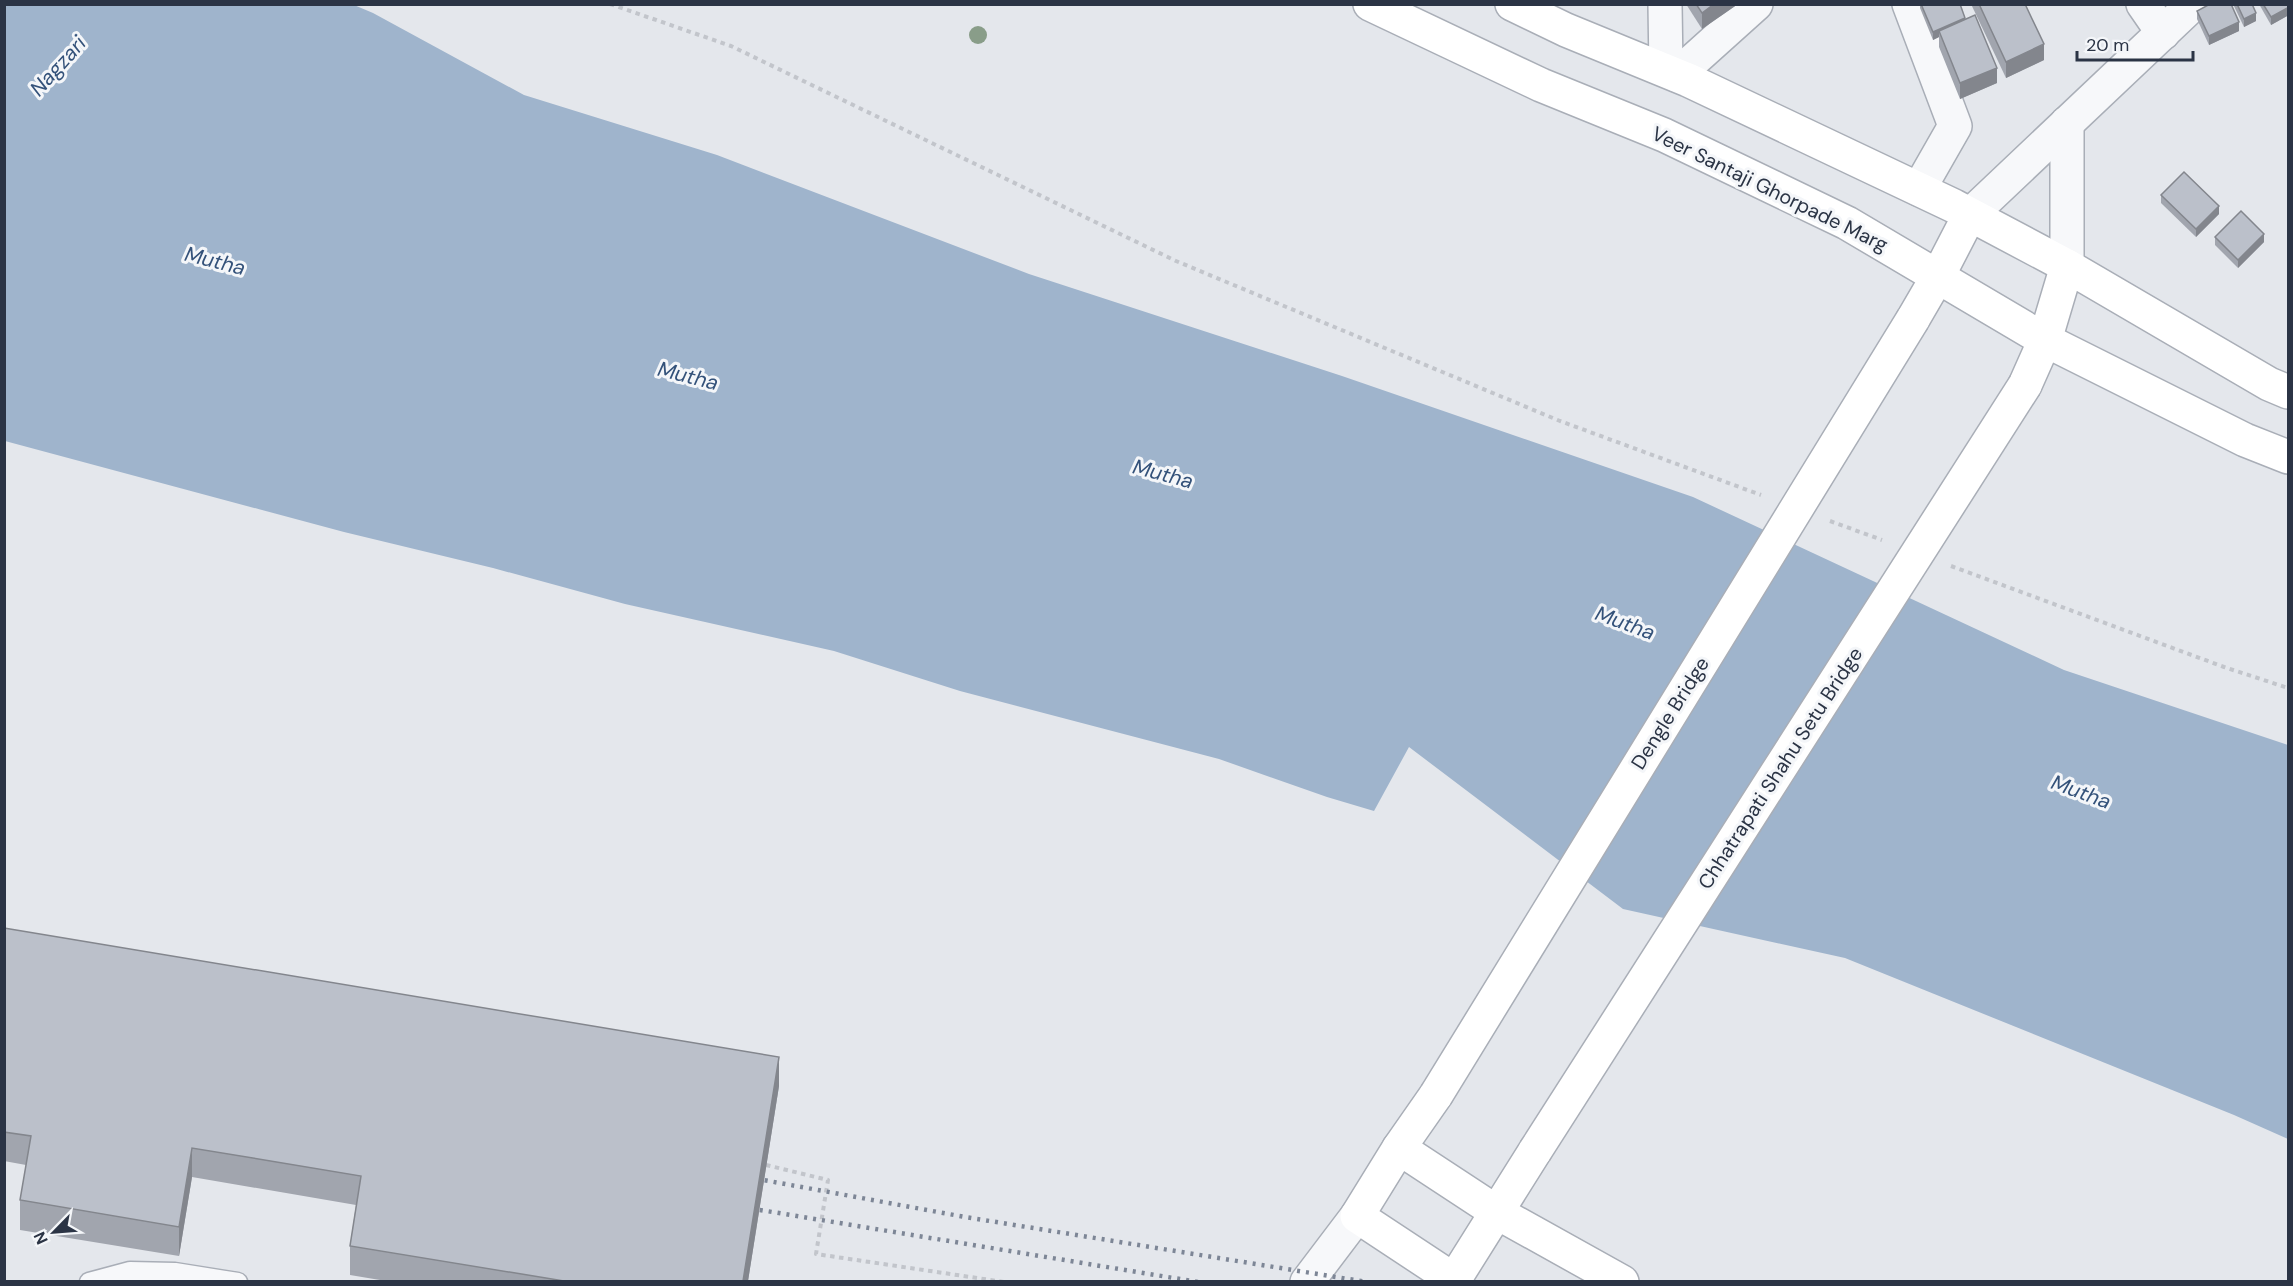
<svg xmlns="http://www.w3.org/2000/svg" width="2293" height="1286" viewBox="0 0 2293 1286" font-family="'DM Sans',sans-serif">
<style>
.water{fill:#9fb4cc}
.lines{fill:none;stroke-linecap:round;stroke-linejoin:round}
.service-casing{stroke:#a9aeb7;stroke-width:21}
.minor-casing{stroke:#a9aeb7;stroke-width:36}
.secondary-casing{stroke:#a9aeb7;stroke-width:36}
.path{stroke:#c2c5cb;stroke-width:4;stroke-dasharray:4.5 4.5;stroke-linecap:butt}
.service{stroke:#f7f8fa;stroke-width:18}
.minor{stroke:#f7f8fa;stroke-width:33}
.secondary{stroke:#fff;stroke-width:33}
.rail{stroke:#7d8696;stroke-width:4.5;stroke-dasharray:3 6;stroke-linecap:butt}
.secondary-bridge-casing{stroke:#a9aeb7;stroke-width:36;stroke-linecap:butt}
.secondary-bridge{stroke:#fff;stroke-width:33}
.tree{fill:#899d89}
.wall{fill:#a1a5ae}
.shaded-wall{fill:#83868d}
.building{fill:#bbc0ca;stroke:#83868d;stroke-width:1.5}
.labels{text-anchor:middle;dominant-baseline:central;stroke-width:6;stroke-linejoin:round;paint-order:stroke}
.street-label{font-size:20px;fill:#2b3445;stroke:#f4f6f9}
.water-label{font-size:21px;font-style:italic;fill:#34527a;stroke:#f4f6f9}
</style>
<rect width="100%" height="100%" fill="#e4e7ec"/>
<path class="water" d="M4 5H354L373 13 524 95 717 155 1029 274 1342 376 1693 497 2064 670 2288 745V1139L2234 1115 1845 958 1623 909 1409 747 1374 811 1327 797 1219 759 960 691 834 651 625 604 493 568 344 532 5 441Z"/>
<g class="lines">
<defs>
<path id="service" d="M89 1282 130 1271 175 1272 238 1282"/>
<g id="minor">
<path d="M1665 4 1666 70"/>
<path d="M1909 4 1955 126 1919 189"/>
<path d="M2143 4 2163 33"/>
<path d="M1677 75 1756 4"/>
<path d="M1969 216 2193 4"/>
<path d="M2067 266V123"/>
<path d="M1307 1282 1357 1216"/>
</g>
<g id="secondary">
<path d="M1370 4 1541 85 1664 135 1847 223 2045 340 2245 440 2288 457"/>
<path d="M1512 4 1566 30 1688 80 1954 206 2067 266 2269 384 2288 392"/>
<path d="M1913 319 1938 276 1969 216"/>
<path d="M2025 385 2045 340 2067 266"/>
<path d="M1436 1095 1399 1148 1357 1216 1457 1282"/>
<path d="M1399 1148 1498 1213 1622 1282"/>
<path d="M1454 1280 1535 1151"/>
</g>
</defs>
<use href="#service" class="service-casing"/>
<use href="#minor" class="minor-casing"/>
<use href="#secondary" class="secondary-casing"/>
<g class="path">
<path d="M610 4 731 46 1176 261 1560 421 1761 495"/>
<path d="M1830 521 1882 540"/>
<path d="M1951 566 2224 667 2288 688"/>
<path d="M766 1165 828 1180 816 1254 1004 1282"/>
</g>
<use href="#service" class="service"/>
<use href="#minor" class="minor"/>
<use href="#secondary" class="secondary"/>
<g class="rail">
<path d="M747 1177 965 1217 1367 1282"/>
<path d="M742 1207 1198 1282"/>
</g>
<defs>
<g id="secondary-bridge">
<path d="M1436 1095 1913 319"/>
<path d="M1535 1151 2025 385"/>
</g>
</defs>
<use href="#secondary-bridge" class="secondary-bridge-casing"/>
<use href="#secondary-bridge" class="secondary-bridge"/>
</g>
<circle class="tree" cx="978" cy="35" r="9"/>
<g class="wall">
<path d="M1686 4H1738L1702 29Z"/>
<path d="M1920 4H1960L1965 19 1997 83 1960 99 1939 47V37L1933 40 1920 8Z"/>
<path d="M1971 4H2025L2044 60 2006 78Z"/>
<path d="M2233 4H2252L2256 21 2244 27Z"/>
<path d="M2259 4H2287L2289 6V15L2271 25Z"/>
<path d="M2197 11 2239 31 2209 45 2197 19Z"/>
<path d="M2161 195 2219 214 2196 237 2161 203Z"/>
<path d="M2215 237 2264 242 2238 268 2215 245Z"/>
<path d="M4 928 779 1086 748 1281H386L350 1275V1246L356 1205 192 1177 179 1256 20 1230V1200L26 1165 4 1161Z"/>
</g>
<g class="shaded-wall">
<path d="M1714 4H1738L1702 29V13Z"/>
<path d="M2289 7V15L2271 25V17Z"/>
<path d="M2256 13V21L2244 27V19Z"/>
<path d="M1965 18V26L1939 31V37L1933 40V32Z"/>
<path d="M2239 22V31L2209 45V36Z"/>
<path d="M2044 44V60L2006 78V62Z"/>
<path d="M1997 68V83L1960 99V83Z"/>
<path d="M2219 206V214L2196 237V229Z"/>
<path d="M2264 234V242L2238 268V260Z"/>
<path d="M779 1057V1086L748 1281H743Z"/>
<path d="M192 1148V1177L179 1256V1227Z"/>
</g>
<g class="building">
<path d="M1696 4H1714L1702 13Z"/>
<path d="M1921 4H1960L1965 18 1933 32Z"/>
<path d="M1979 4H2025L2044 44 2006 62Z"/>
<path d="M2210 4H2231L2239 22 2209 36 2197 11Z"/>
<path d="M2237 4H2252L2256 13 2244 19Z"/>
<path d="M2263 4H2287L2289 7 2271 17Z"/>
<path d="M1975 15 1997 68 1960 83 1939 31Z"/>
<path d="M2184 172 2219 206 2196 229 2161 195Z"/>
<path d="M2241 211 2264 234 2238 260 2215 237Z"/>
<path d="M4 928 779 1057 743 1281H564L350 1246 361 1176 192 1148 179 1227 20 1200 31 1136 4 1132Z"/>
</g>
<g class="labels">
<g class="street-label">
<text transform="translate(1770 189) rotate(26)">Veer Santaji Ghorpade Marg</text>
<text transform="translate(1670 713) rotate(-58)">Dengle Bridge</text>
<text transform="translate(1780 768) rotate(-57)">Chhatrapati Shahu Setu Bridge</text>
</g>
<g class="water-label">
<text transform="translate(58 66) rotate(-48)">Nagzari</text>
<text transform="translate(215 261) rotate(14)">Mutha</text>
<text transform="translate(688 376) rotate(14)">Mutha</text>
<text transform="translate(1163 474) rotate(15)">Mutha</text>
<text transform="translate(1625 623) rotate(20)">Mutha</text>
<text transform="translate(2081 792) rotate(20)">Mutha</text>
</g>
</g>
<rect width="2293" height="1286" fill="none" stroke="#2b3445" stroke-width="12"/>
<g transform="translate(54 1232) rotate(245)" stroke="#f4f6f9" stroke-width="4.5" paint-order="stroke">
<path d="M0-4.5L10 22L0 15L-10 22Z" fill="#2b3445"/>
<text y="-9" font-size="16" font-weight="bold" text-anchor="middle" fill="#2b3445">N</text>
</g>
<path d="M2077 51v9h116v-9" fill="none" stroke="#2b3445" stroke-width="3"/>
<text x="2086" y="51" font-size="18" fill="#2b3445" stroke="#f4f6f9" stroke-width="4.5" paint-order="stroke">20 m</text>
</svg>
